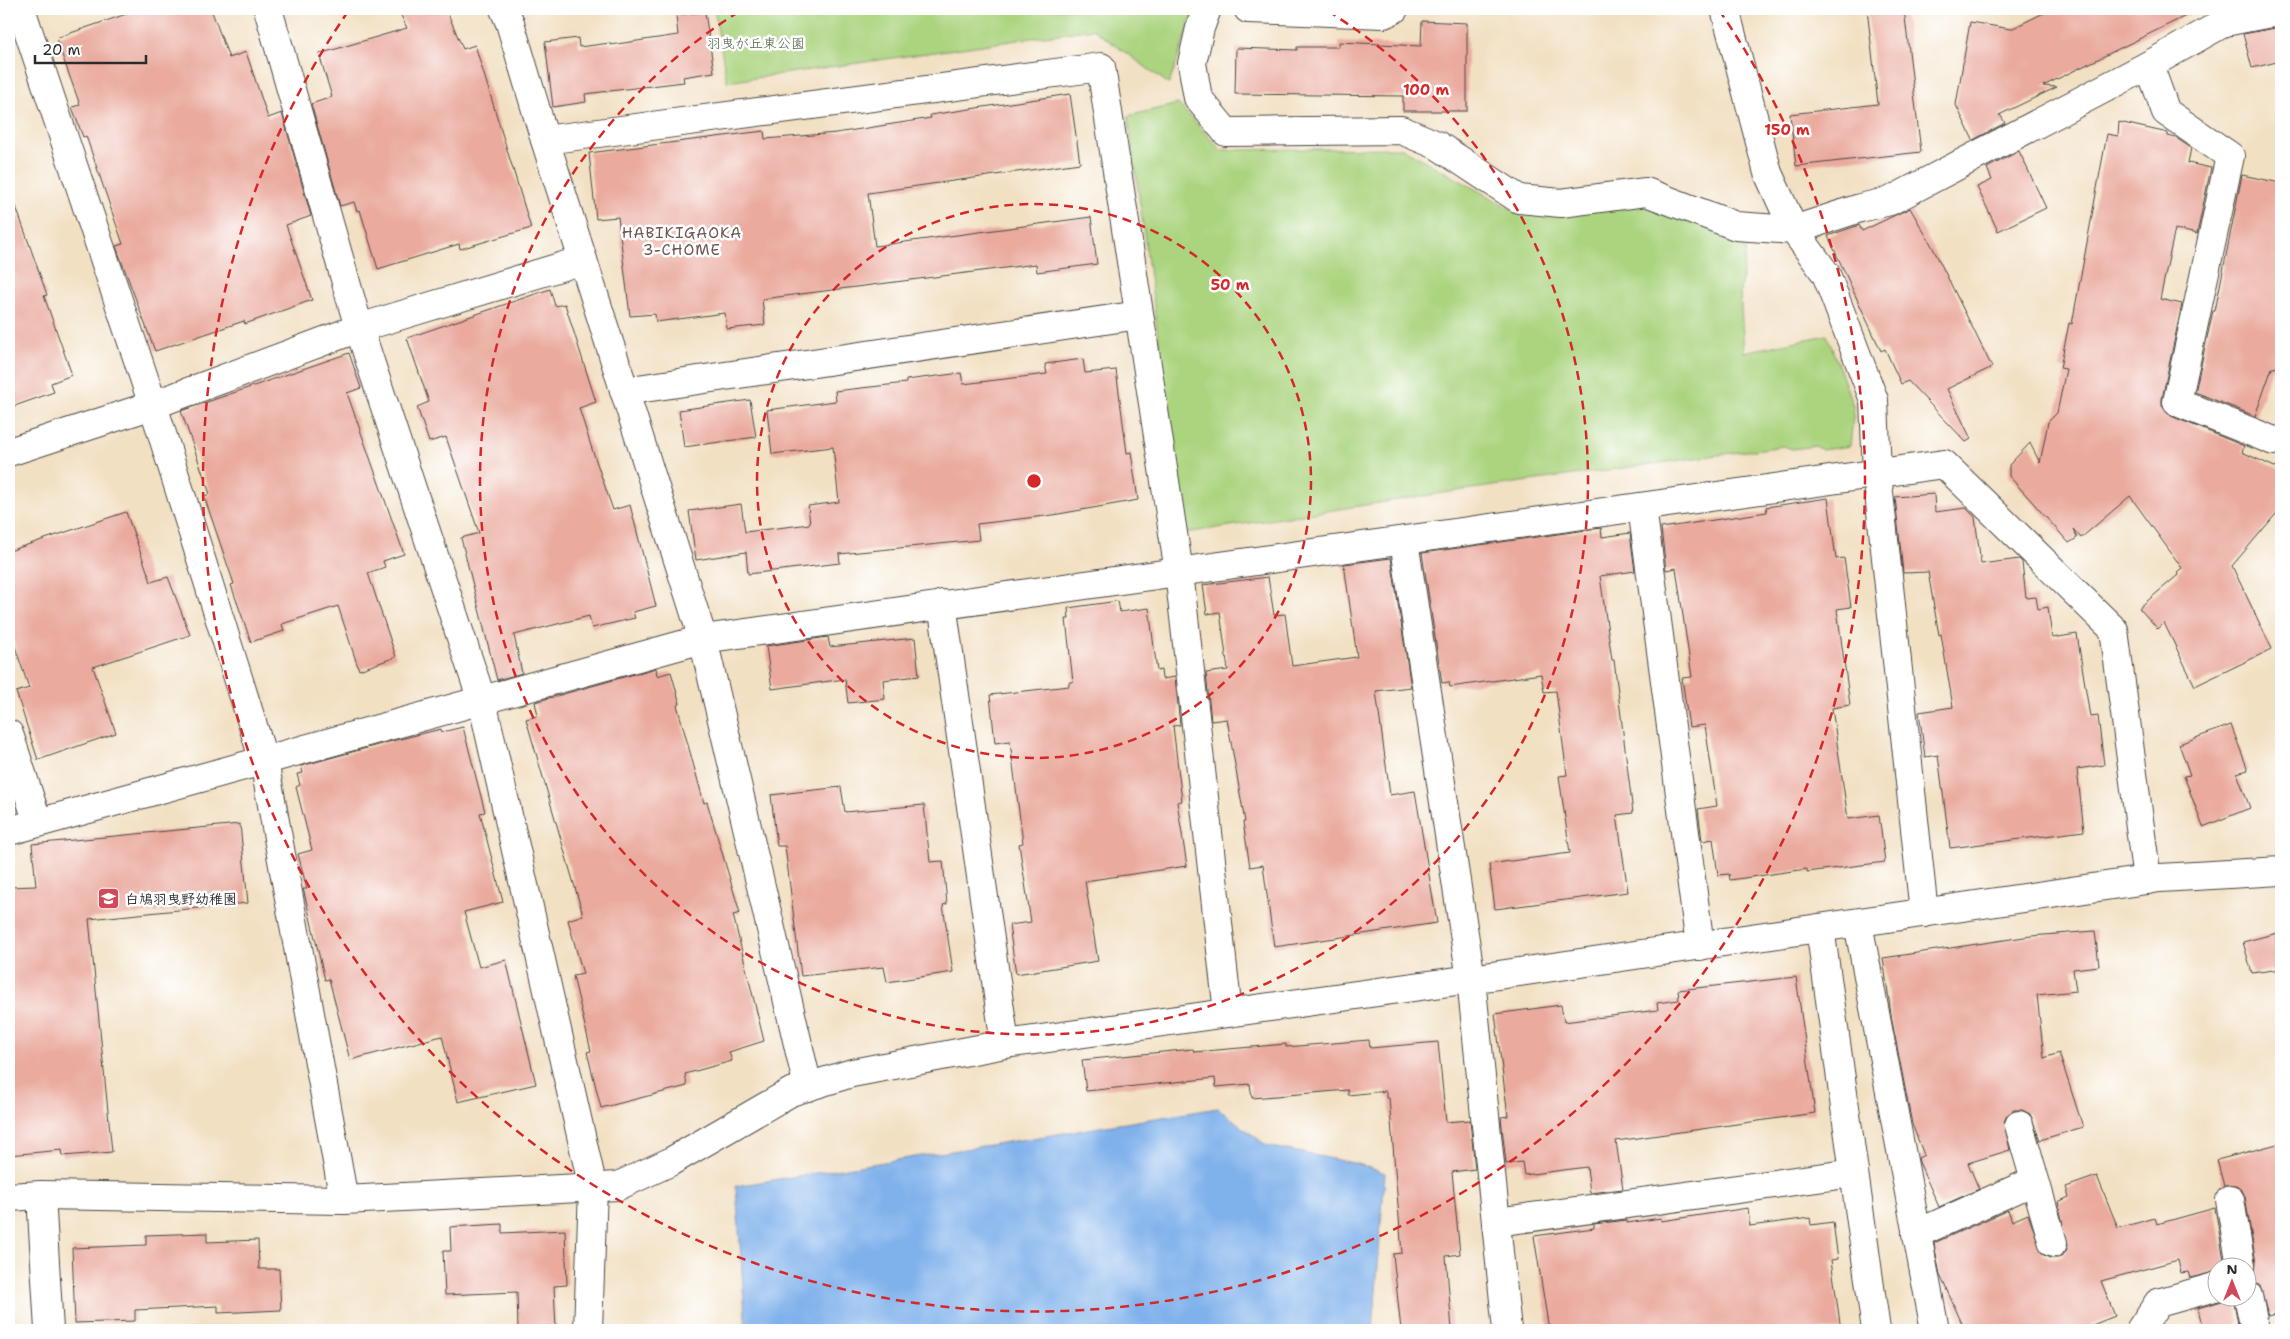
<svg xmlns="http://www.w3.org/2000/svg" width="2290" height="1339" viewBox="0 0 2290 1339" font-family="'Shantell Sans','Klee One',sans-serif">
<style>
.green{fill:#abd47f;stroke:#6b8055}
.water{fill:#7fb1eb;stroke:#556e8b}
.building{fill:#eaaa9e}
.lines{fill:none;stroke-linecap:round;stroke-linejoin:round}
.minor-casing{stroke:#494642;stroke-width:30}
.tertiary-casing{stroke:#494642;stroke-width:30}
.minor{stroke:#fff;stroke-width:28}
.tertiary{stroke:#fff;stroke-width:28}
.ring{fill:none;stroke:#d62828;stroke-width:2.5;stroke-dasharray:9 6}
.labels{text-anchor:middle;dominant-baseline:central;stroke-width:5;stroke-linejoin:round;paint-order:stroke}
.park-label{font-size:14px;fill:#515e44;stroke:#fff}
.poi-label{font-size:14px;font-weight:bold;fill:#2b2b2b;stroke:#fff;text-anchor:start}
.neighbourhood-label{font-size:15px;letter-spacing:1px;fill:#6e5753;stroke:#fff}
.centre{fill:#d62828;stroke:#fff;stroke-width:2.5}
.ring-label{font-size:15px;text-anchor:middle;font-weight:bold;fill:#d62828;stroke:#fff;stroke-width:5;stroke-linejoin:round;paint-order:stroke}
</style>
<rect width="100%" height="100%" fill="#fff"/>
<filter id="ink" filterUnits="userSpaceOnUse"><feTurbulence type="fractalNoise" baseFrequency=".02" numOctaves="2"/><feDisplacementMap in="SourceGraphic" scale="10" xChannelSelector="R" yChannelSelector="G"/><feConvolveMatrix kernelMatrix="1 2 1 2 8 2 1 2 1" color-interpolation-filters="sRGB"/></filter>
<filter id="wash" filterUnits="userSpaceOnUse"><feTurbulence type="fractalNoise" baseFrequency=".0096" numOctaves="4" result="noise"/><feDisplacementMap in="SourceGraphic" scale="20" xChannelSelector="R" yChannelSelector="G"/><feGaussianBlur stdDeviation="1.12" result="paint"/><feColorMatrix in="noise" values="0 0 0 0 0 0 0 0 0 0 0 0 0 0 0 0 0 1.4 0 .05"/><feComposite in="paint" operator="in"/></filter>
<g filter="url(#wash)">
<rect width="100%" height="100%" fill="#f2e0c3"/>
<g class="green">
<path d="M714 9H1195L1169 84 1093 29 727 82Z"/>
<path d="M1178 104 1221 150 1402 148 1511 209 1644 202 1747 242 1740 292 1744 352 1827 335 1854 408 1850 446 1822 450 1816 446 1792 449 1783 446 1443 493 1185 533 1128 116Z"/>
<path d="M9 777 20 811 9 814Z"/>
</g>
<path class="water" d="M1218 1108 1267 1146 1358 1164 1385 1173 1373 1330H746L736 1186Z"/>
<g id="blocks">
<g class="building">
<path d="M141 9H211L229 58 246 52 268 118 282 113 311 216 286 225 312 300 245 324 244 321 155 351 116 246 123 244 86 136 83 137 72 107 80 105 56 38Z"/>
<path d="M398 9H446L463 49 475 45 531 228 460 249 459 244 378 269 360 210 357 211 354 202 340 206 311 104 332 97 319 54 407 28Z"/>
<path d="M1867 9H1904L1921 152 1796 166 1790 114 1878 104Z"/>
<path d="M2052 9H2200L2043 86 2057 87 1999 115 2001 116 2005 123 1973 140 1956 105 1970 22 2011 29Z"/>
<path d="M705 12 714 72 683 77 684 82 585 94 586 102 553 107 545 42 578 38 579 47 610 43V45L678 35 676 15Z"/>
<path d="M1422 21 1467 23V111H1403V96L1235 94 1236 48 1297 50V47H1339V42L1421 46Z"/>
<path d="M2281 27V61L2252 68 2243 34Z"/>
<path d="M1070 94 1080 163 868 193 875 246 1091 217 1097 264 1037 272 1036 264 762 299 765 325 727 329 725 313 656 322 655 314 630 316 618 217 596 219 589 153 764 131 765 139 836 133 931 118 930 115Z"/>
<path d="M2119 122 2168 133V136L2176 138 2191 148 2188 163 2211 168 2197 234 2175 229 2160 299 2182 304 2162 399V406L2171 416 2244 446 2242 452 2281 470V508L2232 566 2272 649 2195 686 2164 623 2158 629 2139 608 2178 575 2177 572 2182 568 2130 496 2081 538 2073 529 2077 538 2069 543 2009 476V465L2030 443 2040 463 2048 422 2057 413 2066 369 2060 368 2069 323 2072 324 2107 134 2118 136Z"/>
<path d="M2019 151 2046 208 1998 231 1977 187 1992 180 1987 168Z"/>
<path d="M2242 175 2281 183V367L2272 368 2255 416 2195 392 2213 311H2215Z"/>
<path d="M13 198 47 295 44 296 72 375 51 383 54 392 9 408V199Z"/>
<path d="M1910 208 1932 246 1992 367 1947 389 1971 439 1966 442 1908 381 1901 384 1885 349 1881 351 1828 236 1859 225 1862 231Z"/>
<path d="M550 289 555 306 565 304 596 402 579 408 591 446 613 510 630 505 656 606 633 612 635 618 592 628 589 616 514 635 522 673 497 680 461 538 479 533 446 437 429 442 417 407 429 402 407 338Z"/>
<path d="M349 353 361 388 347 393 404 554 383 561 385 567 368 573 396 657 359 670 338 606 282 624 284 631 251 642 231 585 234 584 204 496 210 494 181 411Z"/>
<path d="M1083 359 1085 373 1116 370 1127 453 1131 452 1138 500 1053 515 977 524 979 540 839 554 840 563 748 574 746 552 696 560 689 511 741 504 745 532 810 524 808 506 839 502 833 447 772 454 767 410 836 401 835 391 906 383V380L961 373 963 384 1047 374 1045 364Z"/>
<path d="M750 400 756 437 684 447 679 410Z"/>
<path d="M1934 494 1935 512 1966 508 1975 517 1981 564 2019 559 2022 562 2026 598 2036 597 2038 609 2048 607 2052 638 2077 634 2090 717 2098 716 2104 765 2077 769 2084 831 1950 848 1938 755 1925 757 1919 712 1953 707 1941 634 1939 635 1928 572 1903 573 1895 497Z"/>
<path d="M1828 498 1836 559 1844 558 1851 607 1837 609 1850 705 1832 708 1848 819 1879 815 1885 862 1807 872V869L1730 880 1729 874 1718 875 1713 839 1702 841 1698 809 1717 806 1705 725 1689 727 1682 678 1692 677 1676 568 1666 570 1661 528 1767 512 1766 507Z"/>
<path d="M126 512 151 582 168 577 190 635 93 667 116 733 38 760 16 692 29 688 9 629V551Z"/>
<path d="M1601 528 1602 537 1630 533 1635 571 1600 576 1612 660H1614L1633 813 1617 815 1628 892 1495 909 1489 864 1570 853 1559 776 1567 775 1556 691 1544 692 1541 674 1450 687 1449 682 1442 683 1422 553Z"/>
<path d="M1391 558 1411 687 1376 691 1390 795 1415 791 1437 923 1274 947 1263 865 1250 867 1243 822H1245L1227 719 1211 721 1206 673 1228 670 1220 612 1207 614 1203 585 1268 577 1274 615 1285 614 1292 666 1357 657 1344 564Z"/>
<path d="M1118 601 1120 612 1149 608 1157 671 1161 670 1162 679 1175 677 1180 725 1173 726 1182 801 1177 802 1187 866 1085 881 1098 961 1016 974 1009 925 1031 922 1019 844 1023 843 1010 741 995 743 990 695 1069 686V682H1073L1066 619H1069L1068 608Z"/>
<path d="M828 637 830 647 915 638 919 676 883 680 885 699 848 703 845 679 772 689 766 646Z"/>
<path d="M656 668 657 676 671 672 680 704 677 705 704 803 707 802 740 913 733 915 764 1041 729 1052 732 1061 685 1074 687 1086 601 1108 587 1052 591 1051 573 976 583 974 568 920 583 915 526 719 538 716 535 702Z"/>
<path d="M2231 725 2248 770 2237 773 2250 808 2203 827 2184 776 2190 775 2179 744Z"/>
<path d="M463 727 485 812 480 813 503 902 464 912 479 967 506 960 536 1084 458 1102 442 1036 350 1060 329 979 325 980 304 892 303 889H307L298 854 312 850 296 787 300 785 297 774 303 773 301 766 396 740 441 729 442 732Z"/>
<path d="M841 787 845 812 924 805 930 862 943 861 947 904 943 905 953 972 887 982 884 967 801 976 785 846H777L771 795Z"/>
<path d="M240 824 248 903 89 919 112 1152 63 1156 62 1150 9 1155V887L36 886 32 844Z"/>
<path d="M2095 931 2099 966 2073 969 2076 991 2037 995 2044 1058 2059 1053 2083 1127 2040 1140 2030 1114 2022 1110H2014L2007 1115 2004 1122 2010 1150 1968 1163 1979 1189 1939 1207 1919 1162 1918 1158 1924 1155 1912 1124 1892 1021 1883 958 2031 936Z"/>
<path d="M2281 932V969L2252 973 2243 942Z"/>
<path d="M1796 977 1815 1113 1616 1141 1623 1189 1590 1193 1587 1167 1524 1175 1522 1162 1506 1164 1501 1117 1508 1116 1495 1014 1561 1005 1564 1022 1658 1010 1657 1003 1679 1000 1678 990Z"/>
<path d="M1369 1040 1370 1048 1438 1042 1446 1122 1470 1120 1475 1169 1452 1172 1460 1254 1446 1256 1452 1330H1401L1393 1254 1402 1253 1389 1098H1386V1091L1348 1095V1090L1252 1098 1250 1084 1216 1087 1215 1078 1086 1091 1082 1060 1193 1049 1194 1052 1286 1044V1047Z"/>
<path d="M2281 1143V1313L2268 1316 2260 1286 2253 1281H2248L2255 1272 2256 1263 2245 1197 2242 1190 2236 1186H2224L2217 1160Z"/>
<path d="M2097 1176 2118 1228 2155 1218 2157 1224 2215 1208 2225 1266H2218V1271L2190 1278 2188 1272 2181 1273 2178 1260 2101 1281 2115 1316 2080 1330H1965L1940 1275 1934 1243 2008 1210 2012 1221 2028 1214 2042 1254 2050 1258H2058L2065 1253 2068 1246 2058 1202 2069 1197 2066 1187Z"/>
<path d="M1748 1208 1750 1226 1810 1218 1811 1225 1833 1222 1838 1259 1831 1260 1841 1330H1549L1534 1236 1594 1228V1224L1627 1220V1223L1661 1218V1221Z"/>
<path d="M502 1224V1233L565 1230 567 1285 554 1286 556 1330H518L517 1292 445 1295 443 1251H451L450 1227Z"/>
<path d="M207 1233V1242L258 1240 259 1269H279L281 1310 218 1313V1306L135 1310V1321L75 1323 72 1248 146 1245V1235Z"/>
<path d="M2230 1296H2233L2238 1324 2215 1330H2203L2198 1308 2222 1301Z"/>
</g>
</g>
</g>
<g filter="url(#ink)">
<use href="#blocks" fill-opacity="0" stroke="#494642" stroke-width="1"/>
<g class="lines">
<defs>
<g id="minor">
<path d="M21 9 153 405 264 761 344 1200"/>
<path d="M268 9 359 328 482 701 593 1188 588 1330"/>
<path d="M504 9 510 23 545 140 703 639 808 1087"/>
<path d="M1207 9 1200 28 1192 63 1198 98 1226 132 1401 130 1437 145 1519 199 1561 203 1646 192 1736 226 1794 230 1768 173 1725 9"/>
<path d="M1248 9 1384 14 1394 9"/>
<path d="M2149 65 2166 112 2230 156 2177 402 2274 441 2281 440"/>
<path d="M545 140 1101 67 1179 572 1228 1013"/>
<path d="M624 391 1139 315"/>
<path d="M9 452 153 405 359 328 583 260"/>
<path d="M1642 507 1700 946"/>
<path d="M1404 541 1471 979 1507 1330"/>
<path d="M942 604 1005 1044"/>
<path d="M9 734 38 823"/>
<path d="M9 831 703 639 1944 464 2114 630 2147 880"/>
<path d="M1924 913 1877 474 1874 400 1826 274 1794 230 1860 208 1890 201 2149 65 2225 22 2281 11"/>
<path d="M1858 923 1935 1330"/>
<path d="M1820 928 1876 1330"/>
<path d="M2019 1125 2053 1243"/>
<path d="M41 1195 49 1330"/>
<path d="M2230 1200 2241 1266"/>
<path d="M1496 1222 1854 1173"/>
<path d="M1916 1234 2034 1181"/>
<path d="M2248 1296 2255 1330"/>
<path d="M2140 1330 2158 1303 2218 1286"/>
</g>
<path id="tertiary" d="M9 1197 41 1195 344 1200 618 1186 670 1162 791 1092 852 1073 1005 1044 1471 979 2160 878 2281 871"/>
</defs>
<use href="#minor" class="minor-casing"/>
<use href="#tertiary" class="tertiary-casing"/>
<use href="#minor" class="minor"/>
<use href="#tertiary" class="tertiary"/>
</g>
</g>
<g class="ring">
<circle cx="1034" cy="481" r="277"/>
<path d="M1328 11A554 554 0 1 1 740 11"/>
<path d="M1719 10A831 831 0 1 1 349 10"/>
</g>
<defs>
<symbol id="school-square" viewBox="-11 -11 22 22"><rect x="-9" y="-9" width="18" height="18" rx="4" fill="#d1495b" stroke="#fff"/><path d="M0-5L7-2L0 1L-7-2ZM-4 1L0 2.5L4 1V4Q0 6-4 4Z" fill="#fff"/></symbol>
</defs>
<g fill-rule="evenodd">
<use href="#school-square" x="96" y="886" width="25" height="25"/>
</g>
<g class="labels">
<g class="park-label">
<text x="756" y="43">羽曳が丘東公園</text>
</g>
<g class="poi-label">
<text x="125" y="899">白鳩羽曳野幼稚園</text>
</g>
<g class="neighbourhood-label">
<text x="682" y="233">HABIKIGAOKA<tspan x="682" dy="17">3-CHOME</tspan></text>
</g>
</g>
<circle cx="1034" cy="481" r="8" class="centre"/>
<g class="ring-label">
<text x="1426" y="95">100 m</text>
<text x="1787" y="135">150 m</text>
<text x="1230" y="290">50 m</text>
</g>
<rect width="2290" height="1339" fill="none" stroke="#fff" stroke-width="30"/>
<g transform="translate(2232 1282)"><circle r="24" fill="#ffffff" stroke="#aaaaaa"/>
<path d="M0-4L9 19L0 12L-9 19Z" fill="#d1495b"/>
<text y="-8" font-size="14" font-weight="bold" text-anchor="middle" fill="#2b2b2b">N</text>
</g>
<path d="M35 55v8h111v-8" fill="none" stroke="#2b2b2b" stroke-width="2.5"/>
<text x="42" y="55" font-size="15" fill="#2b2b2b" stroke="#ffffff" stroke-width="4" paint-order="stroke">20 m</text>
</svg>
